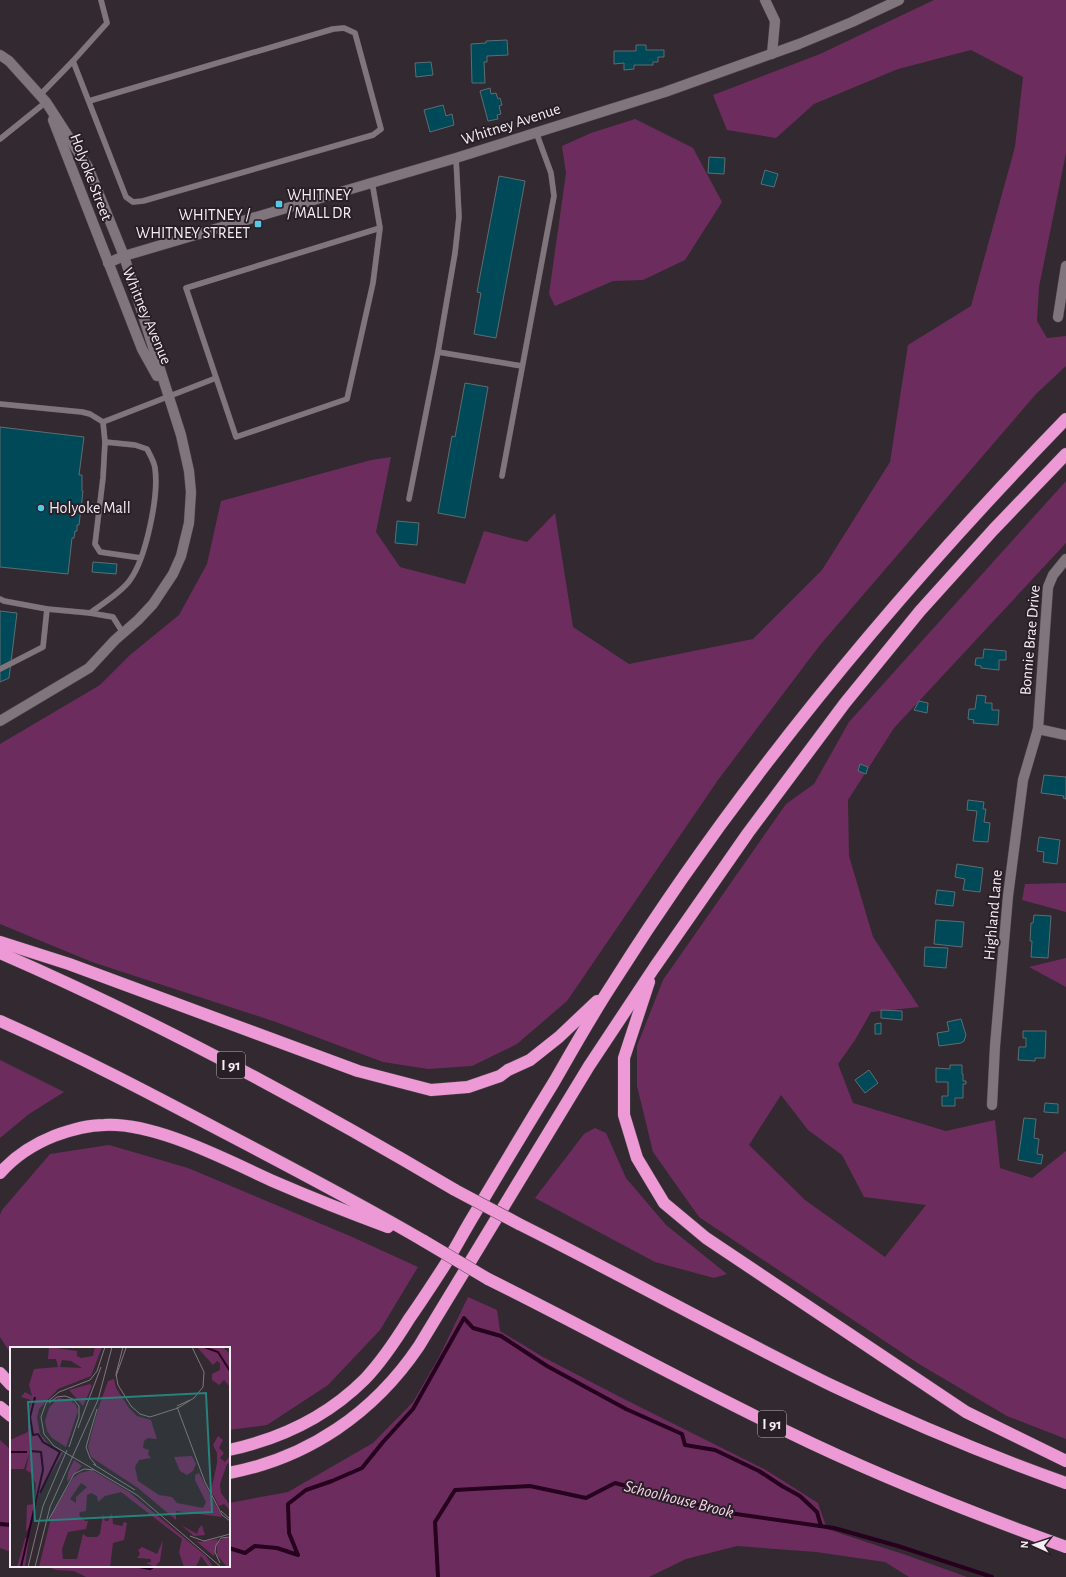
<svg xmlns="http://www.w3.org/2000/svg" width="1066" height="1577" viewBox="0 0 1066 1577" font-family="'Alegreya Sans',sans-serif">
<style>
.green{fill:#6c2d5e;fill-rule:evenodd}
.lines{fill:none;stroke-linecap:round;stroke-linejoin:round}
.stream{stroke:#27001f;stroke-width:4}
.building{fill:#004958;stroke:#5e6d71}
.lane-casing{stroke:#4f474c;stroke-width:6}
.street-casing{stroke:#4f474c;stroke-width:11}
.secondary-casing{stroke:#4f474c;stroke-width:11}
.highway-casing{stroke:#4f474c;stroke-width:13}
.lane{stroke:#81757d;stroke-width:5.5}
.street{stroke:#81757d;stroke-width:10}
.secondary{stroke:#81757d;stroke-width:10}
.highway{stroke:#ec99d6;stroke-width:12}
.highway-bridge-casing{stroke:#4f474c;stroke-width:13;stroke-linecap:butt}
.highway-bridge{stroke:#ec99d6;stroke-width:12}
.poi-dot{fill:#58c8e4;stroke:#291f26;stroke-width:1.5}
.labels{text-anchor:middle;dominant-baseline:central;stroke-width:4;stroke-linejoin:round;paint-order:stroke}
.shield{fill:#291f26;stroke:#b7afb5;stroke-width:1}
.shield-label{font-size:15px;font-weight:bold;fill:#f4edf2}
.street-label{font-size:16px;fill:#f4edf2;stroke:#291f26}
.poi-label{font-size:16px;fill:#f4edf2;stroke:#291f26;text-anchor:start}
.water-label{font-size:17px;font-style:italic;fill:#f8d0ec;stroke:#291f26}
.inset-river{fill:none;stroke:#27001f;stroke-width:2}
.inset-road{fill:none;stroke:#80777e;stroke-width:1}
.view{fill:#26827b;fill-opacity:0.15;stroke:#26827b;stroke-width:2}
.inset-edge{fill:none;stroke:#f4edf2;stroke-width:2}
</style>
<rect width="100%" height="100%" fill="#332930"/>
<g class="green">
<path d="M934 0H1066V153L1039 287 1037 321 1047 338 1066 336V366L1036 394 820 645 718 780 567 1001 517 1044 472 1066 428 1069 383 1062 276 1022 92 962 0 924V744L100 685 130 655 179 615 207 564 221 501 371 460 391 457 376 532 400 567 465 584 484 531 527 542 555 513 573 627 629 664 753 639 822 570 890 462 908 345 971 306 1015 147 1023 77 971 50 898 69 814 104 776 138 727 130 713 95 820 54Z"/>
<path d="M635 119 693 148 722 202 685 260 643 280 613 281 555 306 549 294 566 173 562 146 591 133Z"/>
<path d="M1066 481V543L894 728 848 800 849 856 873 937 919 1007 871 1012 855 1040 838 1064 853 1103 946 1131 995 1120 1000 1168 1032 1178 1066 1151V1439L1007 1416 919 1364 699 1217 653 1152 637 1086V1046L663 980 786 804 814 784 849 722ZM781 1095 808 1130 842 1155 864 1197 926 1205 885 1257 805 1200 749 1145Z"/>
<path d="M1066 883V912L1022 900 1025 884Z"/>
<path d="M1066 958V987L1029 967Z"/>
<path d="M0 1060 64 1092 29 1114 0 1138Z"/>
<path d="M595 1128 606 1133 626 1178 666 1225 727 1274 714 1278 655 1262 535 1198 584 1134Z"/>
<path d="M109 1145 188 1168 350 1236 418 1267 380 1330 328 1385 267 1425 229 1430V1348H11V1354L0 1337V1215L2 1210 50 1154Z"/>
<path d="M468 1297 497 1310 500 1331 543 1357 624 1399 766 1470 818 1503 827 1529 906 1555 967 1577H909L885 1562 816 1552 737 1546 686 1559 649 1577H86L74 1571 56 1570 45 1566H229V1503L288 1492 373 1443 413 1402 439 1357Z"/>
<path d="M0 1440 11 1450V1552L0 1548Z"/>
</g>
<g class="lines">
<g class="stream">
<path d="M0 1524 11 1525"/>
<path d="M229 1548 245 1553 255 1546 277 1548 298 1555 289 1533 288 1504 306 1490 332 1481 362 1468 383 1442 413 1409 464 1318 473 1328 501 1336 547 1366 626 1409 682 1434 685 1445 715 1450 759 1471 782 1486 800 1496 817 1512 821 1526"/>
<path d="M139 1566 150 1568 153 1566"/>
<path d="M438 1577 435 1522 455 1490 530 1486 586 1498 615 1483 729 1513 834 1528 898 1546 992 1577"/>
</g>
</g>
<g class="building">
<path d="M507 40 508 55 487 56V62H484L485 83H472L471 44 486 43V41Z"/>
<path d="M636 45H646V50H664V57H658V62H653V65H634V69L624 70V63L614 64V51H636Z"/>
<path d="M431 62 433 75 416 77 415 63Z"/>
<path d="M490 88 491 94 496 93 498 99 500 98 502 105 499 106 501 114 497 115 498 119 488 121 480 91Z"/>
<path d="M443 105 446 116 452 114 454 125 430 132 424 110Z"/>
<path d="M709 157 725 158 724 174 708 173Z"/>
<path d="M765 170 778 174 774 187 761 184Z"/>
<path d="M499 176 525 181 496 338 474 334 481 293 477 292Z"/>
<path d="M465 383 488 387 465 518 438 513 452 436 455 437Z"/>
<path d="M0 427 84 437 79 475H82V491H83L79 525H77V531H75L74 538H72L68 574 0 567Z"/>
<path d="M397 521 419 523 417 545 395 543Z"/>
<path d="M93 562 117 564 116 574 92 572Z"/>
<path d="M0 611 17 613 9 678 0 682Z"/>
<path d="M984 649 1006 651V660H999V670L981 668V666L975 665 976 658H983Z"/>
<path d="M977 695 986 696 985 703H992V710H999L998 725 973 723 974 720 968 719 969 709H975Z"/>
<path d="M919 701 928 703 927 713 914 710Z"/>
<path d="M860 764 868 767 866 774 858 771Z"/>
<path d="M1044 775 1066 777V799L1063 798 1064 796 1041 793Z"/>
<path d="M968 800 984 802 983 809H986L984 822 990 823 988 842 973 841 977 811 967 810Z"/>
<path d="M1039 837 1060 840 1057 864 1043 862 1044 852 1037 851Z"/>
<path d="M957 864 983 868 980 892 963 890 965 879 955 877Z"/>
<path d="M937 890 955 892 953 906 935 904Z"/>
<path d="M1034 915 1051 916 1048 958 1031 957 1032 941H1030L1031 923H1033Z"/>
<path d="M936 920 964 922 962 947 934 944Z"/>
<path d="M925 947 948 948 946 968 924 966Z"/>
<path d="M881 1010 902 1011V1020L881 1018Z"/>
<path d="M961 1019 966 1035 964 1041 961 1043 939 1046 937 1033 949 1031 947 1022Z"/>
<path d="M881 1023V1034H875V1024Z"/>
<path d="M1023 1031H1046L1045 1058H1035V1061L1018 1060 1019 1047H1026V1038H1023Z"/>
<path d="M950 1065H962V1074H963V1081H966V1084H963V1098H955V1106H942V1096H948V1082H936V1068L950 1069Z"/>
<path d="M869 1070 878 1083 865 1093 855 1080Z"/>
<path d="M1045 1103 1058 1104V1113L1044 1112Z"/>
<path d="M1024 1118 1036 1119 1034 1138 1039 1139 1037 1154 1043 1155 1041 1164 1018 1160Z"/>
</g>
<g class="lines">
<defs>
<g id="lane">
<path d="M73 61 126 197 133 202 143 201 373 135 381 129 355 33 344 28 333 29 89 101"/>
<path d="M40 95 73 61 107 23 101 0"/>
<path d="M0 139 46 102"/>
<path d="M372 182 380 228 186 288 236 437 347 399 373 283 380 228"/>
<path d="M438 352 522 366"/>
<path d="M0 404 82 412 90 414 103 422 216 378"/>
<path d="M103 422 105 442"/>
<path d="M502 476 554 196 551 173 536 132"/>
<path d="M409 499 438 352 455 253 459 217 456 158"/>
<path d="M0 599 4 601 47 609 90 613C102 604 122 592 130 580 146 558 159 496 155 468 154 461 150 455 147 449L135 445 105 442 103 478 95 544 100 552 141 558"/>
<path d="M90 613 113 617 123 633"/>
<path d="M0 669 43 647 47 609"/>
</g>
<g id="street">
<path d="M765 0 775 21 772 54"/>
<path d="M1058 317 1066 266"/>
<path d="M1038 729 1066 735"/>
<path d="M992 1105 995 1046 1008 896 1023 780 1038 729 1048 587 1053 575 1066 559"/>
</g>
<g id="secondary">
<path d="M0 55 9 61 46 102 88 167 124 256 181 435 189 471 191 492 189 523 181 556 173 574 153 604 138 620 115 640 89 668 0 721"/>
<path d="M53 120 142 349 157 376"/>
<path d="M108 263 124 256 456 158 665 92 799 44 852 22 899 0"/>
</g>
<g id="highway">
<path d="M0 942 69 964 358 1071 431 1090 468 1087 500 1076 508 1070 530 1060 559 1037 597 1001"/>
<path d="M0 953C157 1021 308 1103 455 1190"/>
<path d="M649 982 624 1058V1115L637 1158 664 1203 706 1238 966 1412 1066 1461"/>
<path d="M0 1021C77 1055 151 1094 225 1133 292 1168 359 1203 424 1241"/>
<path d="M0 1173C15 1156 34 1144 54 1136 70 1130 87 1125 104 1125 156 1122 228 1161 275 1182 312 1198 350 1213 388 1227"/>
<path d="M519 1224C625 1277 727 1334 833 1386 909 1422 987 1455 1066 1483"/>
<path d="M488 1279C589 1329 687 1384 788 1432 878 1476 972 1513 1066 1547"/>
<path d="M0 1373 11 1385"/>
<path d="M0 1407 11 1416"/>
<path d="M229 1450C280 1439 328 1416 365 1379 382 1361 396 1340 409 1319 421 1302 432 1285 443 1268 454 1251 463 1233 474 1215 500 1171 527 1126 554 1082 573 1049 592 1015 613 983 742 778 898 592 1066 419"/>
<path d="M229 1473C308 1458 374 1413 419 1346L589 1066 654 968 748 833 845 703 920 611 994 529 1066 454"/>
</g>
</defs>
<use href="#lane" class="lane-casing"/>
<use href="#street" class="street-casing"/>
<use href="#secondary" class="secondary-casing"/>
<use href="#highway" class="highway-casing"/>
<use href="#lane" class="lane"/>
<use href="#street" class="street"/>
<use href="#secondary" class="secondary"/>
<use href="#highway" class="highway"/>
<defs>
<g id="highway-bridge">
<path d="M455 1190 519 1224"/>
<path d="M424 1241 488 1279"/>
</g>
</defs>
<use href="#highway-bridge" class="highway-bridge-casing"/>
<use href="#highway-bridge" class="highway-bridge"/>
</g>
<g class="poi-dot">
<rect x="275" y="200" width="8" height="8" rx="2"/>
<rect x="254" y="220" width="8" height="8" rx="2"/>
<circle cx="41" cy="508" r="4"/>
</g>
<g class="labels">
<g class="shield">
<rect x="217" y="1052" width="28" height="26" rx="3"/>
<rect x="758" y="1411" width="28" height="26" rx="3"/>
</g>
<g class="shield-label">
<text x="231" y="1065">I 91</text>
<text x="772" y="1424">I 91</text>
</g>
<g class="street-label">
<text transform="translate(511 124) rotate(-18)">Whitney Avenue</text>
<text transform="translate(91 177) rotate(69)">Holyoke Street</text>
<text transform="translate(147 316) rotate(67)">Whitney Avenue</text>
<text transform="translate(1030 640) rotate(-85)">Bonnie Brae Drive</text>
<text transform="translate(993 915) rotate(-85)">Highland Lane</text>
</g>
<g class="poi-label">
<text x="287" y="195">WHITNEY<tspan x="287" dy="18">/ MALL DR</tspan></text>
<text x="250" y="215" text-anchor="end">WHITNEY /<tspan x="250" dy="18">WHITNEY STREET</tspan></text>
<text x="49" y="508">Holyoke Mall</text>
</g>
<g class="water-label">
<text transform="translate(679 1499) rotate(14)">Schoolhouse Brook</text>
</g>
</g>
<g transform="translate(10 1347)">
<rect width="220" height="220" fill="#332930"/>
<path d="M39 0 67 4V9L71 11 83 9 85 0H92L81 29 48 42 29 62 27 71 30 87 41 100 53 106 29 147 19 180 16 185 17 158 24 157 25 154 26 137 21 126 16 123 19 107 14 122H0V93L18 85V71L21 53 11 50 15 45 22 49 19 38 24 22 48 20 46 12H38ZM52 13 61 14 72 21 50 20ZM187 0H213L220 7V40L214 33 209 38 202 33V27L210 23V16L207 14 203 18ZM104 32 106 41 119 61 127 69 141 73 147 92 138 91 134 94 133 101 139 103 138 108 141 111 129 113 125 120 128 134 149 148 162 150 167 156 193 161 196 155 185 133V128L189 126 212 170 166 164V173L128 141 81 110 78 100 88 62 98 34ZM80 37 82 39 73 59 59 43ZM48 51 60 53 66 58 68 64 56 100 42 91 37 84 35 74 39 61ZM208 89 213 93 209 101 214 106 210 111 215 115 220 109V116L217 117 210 137 211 146 220 158V163L214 157 209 159 201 144 207 116V106L203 98ZM182 109 186 117 183 124 177 128 170 124 164 110ZM64 113 72 119 57 135 58 126ZM82 123 119 145 196 209 203 220H199L191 209 186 220H174L169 205 172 192 111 145 95 149 88 155 87 149 81 146 77 148 76 164 70 165 69 168 75 174H78L76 182 58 185 52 202 53 212H67L73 187 77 190H87L90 187 93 167 95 174H98L102 166 103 177 112 179 114 175 117 176 114 193 103 196 100 220H29L42 167 63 131 70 126ZM71 136 77 140 66 150V156L60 152ZM171 178 187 187 189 181 192 178 195 188 184 189ZM15 191H19L15 220H7ZM214 191H220V220H217L207 208V196ZM208 192 204 209 186 194 190 195ZM153 193 150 214 145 220 136 216 141 215V212L127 211 130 207 128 203 132 200 147 207Z" fill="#6c2d5e" fill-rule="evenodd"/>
<path class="inset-river" d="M194 0 208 5 220 24M25 50 20 70 23 88 28 87 33 95 50 105 30 146M0 105H17M11 220 33 123 31 105 20 104"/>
<path class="inset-road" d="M95 0 87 24 80 33 49 45 36 56 31 70 34 87 44 99 127 148 211 220M106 29 116 1 113 0 106 27 108 38 121 59 130 67 140 70 168 61M39 56 47 50 55 49 63 52 69 59V70L59 100M167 59 180 53M167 60 195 135 212 168 220 174M168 61 184 51 193 40 194 25 182 0M68 81 91 20M83 117 125 143M86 118 80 111 76 100 87 62M211 164 220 172M38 174 64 127 74 122 84 123M180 189 194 194 220 187M210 216 205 205 206 198 211 191 220 190M18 220 33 159 57 103M25 220 40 160 88 53 102 0"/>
<path class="view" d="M196 46 202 165 25 174 18 55Z"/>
<rect width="220" height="220" class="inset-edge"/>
</g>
<g transform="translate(1034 1545) rotate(273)" stroke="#291f26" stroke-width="3" paint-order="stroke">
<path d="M0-3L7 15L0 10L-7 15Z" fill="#f4edf2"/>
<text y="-6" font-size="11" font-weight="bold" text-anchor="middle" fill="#f4edf2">N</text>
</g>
</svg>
